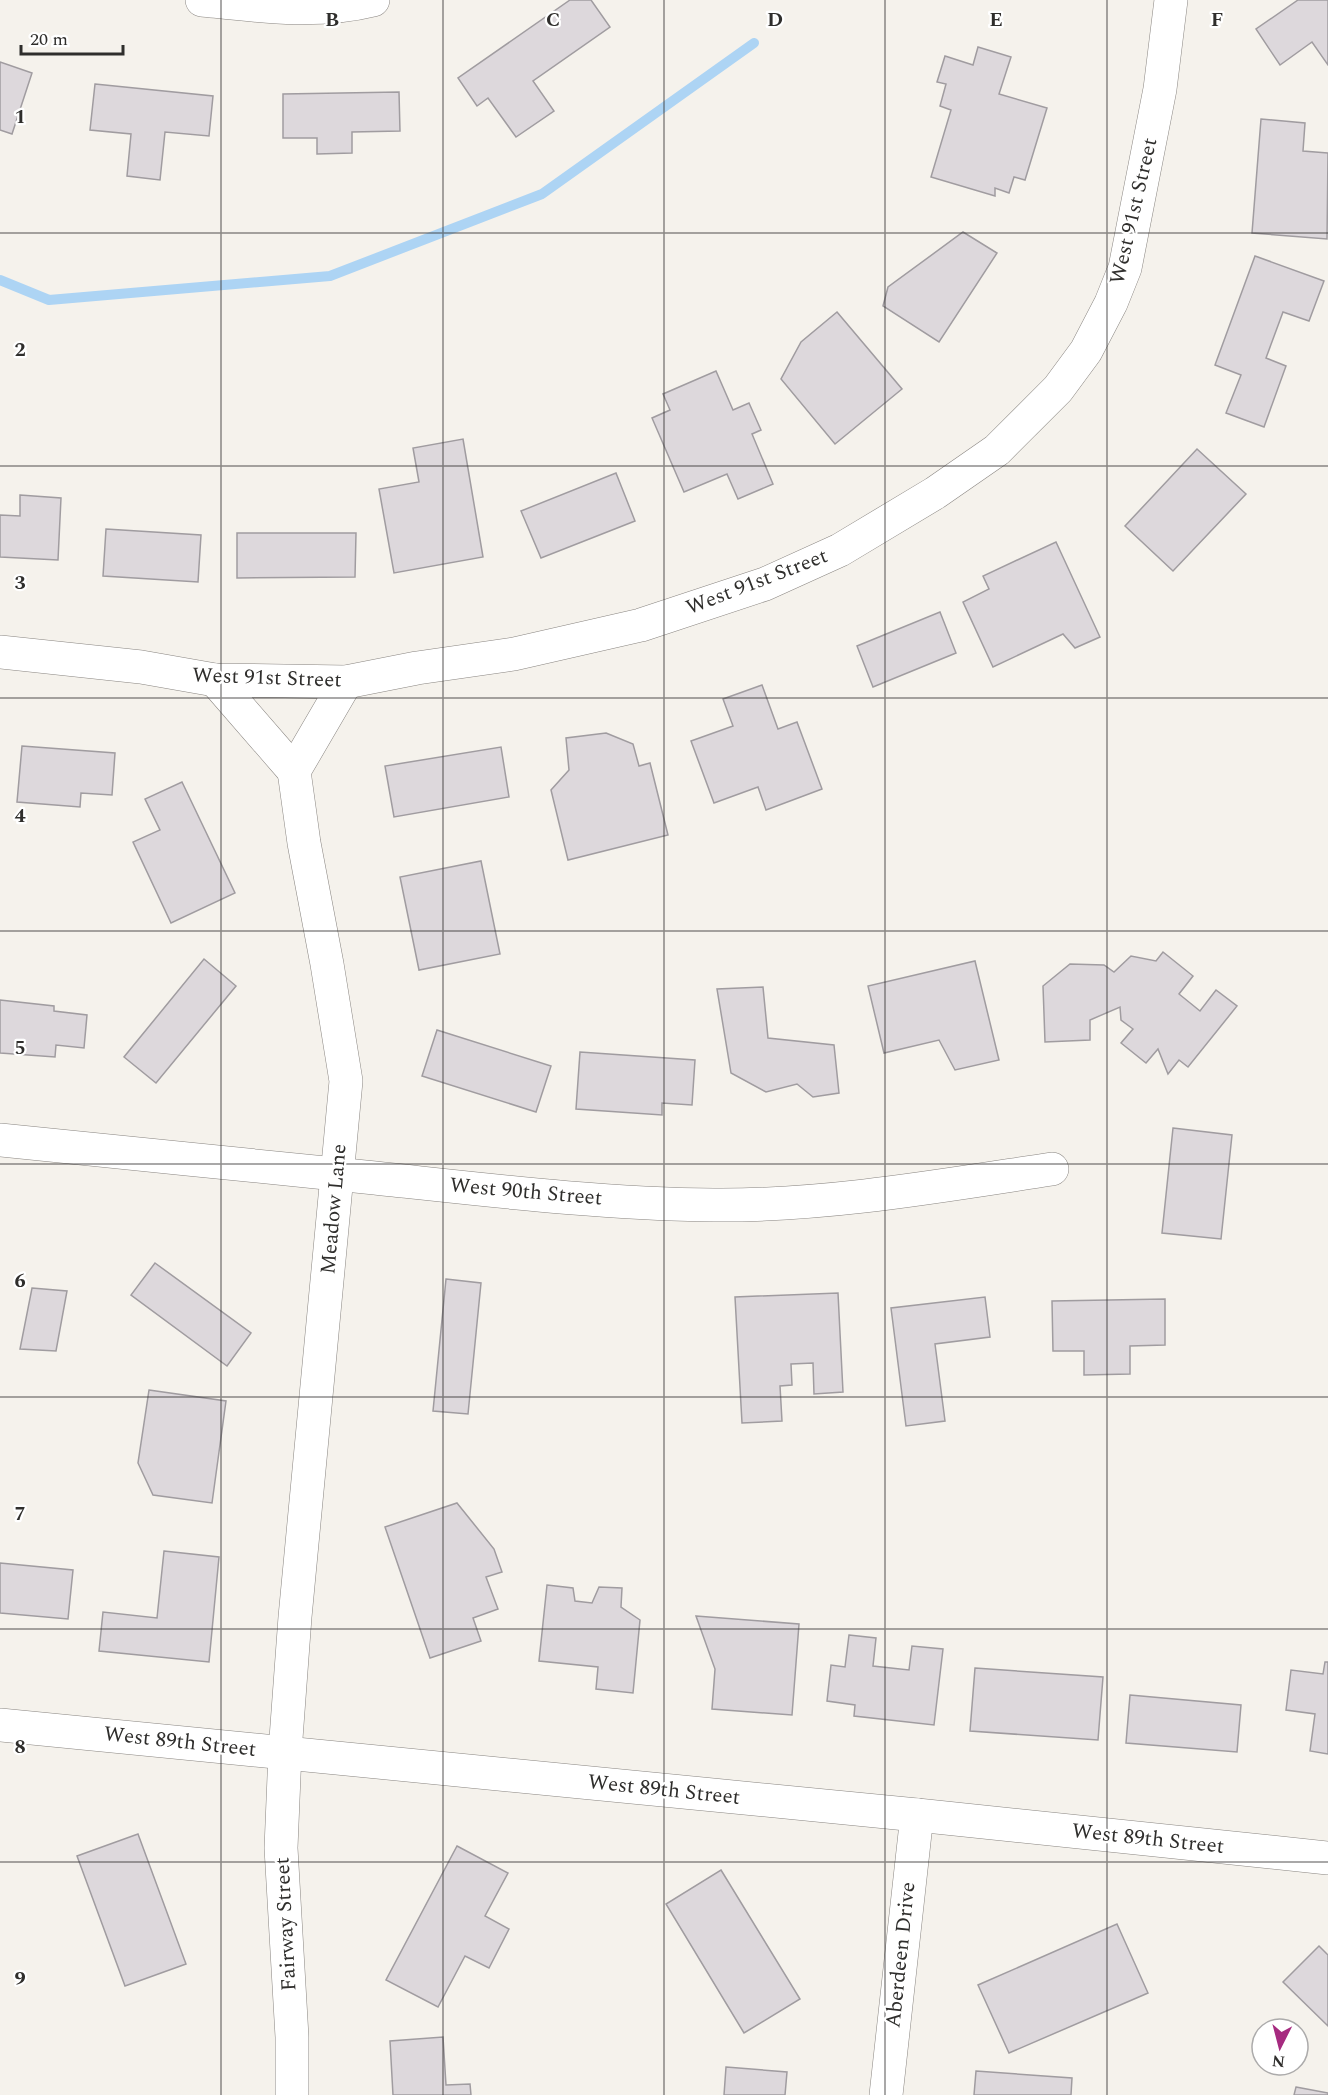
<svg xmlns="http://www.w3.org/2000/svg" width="1328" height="2095" viewBox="0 0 1328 2095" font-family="Spectral,serif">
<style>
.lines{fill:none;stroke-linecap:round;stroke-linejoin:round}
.stream{stroke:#add4f4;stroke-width:10}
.building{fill:#ddd8dc;stroke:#a09ca0;stroke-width:1.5}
.minor-casing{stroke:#898581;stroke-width:34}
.minor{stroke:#fff;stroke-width:33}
.grid{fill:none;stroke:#2f2e2c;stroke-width:1.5;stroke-opacity:0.55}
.labels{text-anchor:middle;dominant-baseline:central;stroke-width:4.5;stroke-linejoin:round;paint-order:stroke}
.street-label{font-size:21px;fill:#2f2e2c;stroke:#fff}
.grid-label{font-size:20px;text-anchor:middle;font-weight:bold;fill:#2f2e2c;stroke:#fff;stroke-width:4.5;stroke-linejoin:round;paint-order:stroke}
</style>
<rect width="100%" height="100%" fill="#f5f2ec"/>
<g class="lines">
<path class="stream" d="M0 280 49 300 330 276 542 194 754 43"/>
</g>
<g class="building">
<path d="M570 0H591L610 27 533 81 554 111 516 137 488 98 477 106 458 78Z"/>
<path d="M1298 0H1328V65L1312 42 1280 65 1256 29Z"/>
<path d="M978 47 1011 57 999 94 1047 108 1025 180 1014 177 1009 193 995 188V196L931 177 951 110 940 106 946 84 937 82 945 56 973 65Z"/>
<path d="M0 62 32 73 12 134 0 130Z"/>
<path d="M95 84 213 96 209 136 165 132 160 180 127 176 131 134 90 130Z"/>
<path d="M399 92 400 131 352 132V153L317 154V138H283V94Z"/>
<path d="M1261 119 1305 123 1303 151 1328 153 1327 239 1252 233Z"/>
<path d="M963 232 997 253 939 342 883 306 888 287Z"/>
<path d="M1255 256 1324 281 1309 321 1283 312 1266 358 1286 366 1264 427 1226 413 1241 375 1215 365Z"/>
<path d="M837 312 902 389 835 444 781 379 801 342Z"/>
<path d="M716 371 733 410 749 403 761 430 752 434 773 484 738 499 727 474 684 492 652 418 670 410 663 394Z"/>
<path d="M463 439 483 557 394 573 379 489 419 482 413 448Z"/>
<path d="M1197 449 1246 494 1173 571 1125 526Z"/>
<path d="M616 473 635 521 541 558 521 511Z"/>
<path d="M20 495 61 498 58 560 0 557V515L20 516Z"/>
<path d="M106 529 201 535 198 582 103 576Z"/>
<path d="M237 533H356L355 577 237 578Z"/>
<path d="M1056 542 1100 637 1075 648 1063 634 993 667 963 602 989 589 983 576Z"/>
<path d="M940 612 956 653 873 687 857 646Z"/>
<path d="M762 685 778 729 797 722 822 789 766 810 758 787 714 803 691 741 733 726 723 699Z"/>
<path d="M606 733 633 744 639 766 650 763 668 835 568 860 551 790 569 770 566 738Z"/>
<path d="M22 746 115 753 112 795 81 793 80 807 17 802Z"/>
<path d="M501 747 509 797 394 817 385 766Z"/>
<path d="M182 782 235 893 171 923 133 842 160 830 145 799Z"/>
<path d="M481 861 500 954 419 970 400 877Z"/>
<path d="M1163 952 1193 976 1179 994 1200 1011 1216 990 1237 1006 1188 1067 1179 1060 1168 1074 1158 1049 1146 1063 1121 1043 1133 1029 1121 1020 1120 1007 1090 1020V1040L1045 1042 1043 986 1070 964 1104 965 1114 972 1131 956 1156 961Z"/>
<path d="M204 959 236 986 156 1083 124 1057Z"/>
<path d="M975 961 999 1060 955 1070 939 1040 884 1053 868 986Z"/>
<path d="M763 987 768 1038 834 1045 839 1093 813 1097 797 1084 766 1092 731 1073 717 989Z"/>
<path d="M0 1000 54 1006V1011L87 1015 84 1048 56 1045 55 1057 0 1053Z"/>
<path d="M437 1030 551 1066 536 1112 422 1076Z"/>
<path d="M580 1052 695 1060 692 1105 662 1103V1115L576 1109Z"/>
<path d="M1173 1128 1232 1135 1221 1239 1162 1233Z"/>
<path d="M155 1263 251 1333 227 1366 131 1295Z"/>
<path d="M446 1279 481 1283 468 1414 433 1411Z"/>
<path d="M32 1288 67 1291 56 1351 20 1349Z"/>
<path d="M838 1293 843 1392 814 1394 813 1363 791 1364 792 1385 780 1386 782 1421 742 1423 735 1297Z"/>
<path d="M985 1297 990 1337 935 1344 945 1421 906 1426 891 1308Z"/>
<path d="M1165 1299V1345L1130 1346V1374L1084 1375V1351H1053L1052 1301Z"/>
<path d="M149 1390 226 1401 212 1503 153 1495 138 1463Z"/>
<path d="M457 1503 494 1549 502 1572 486 1577 498 1609 473 1618 481 1641 430 1658 385 1527Z"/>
<path d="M164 1551 219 1557 209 1662 99 1651 103 1612 157 1618Z"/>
<path d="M0 1563 73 1570 68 1619 0 1613Z"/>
<path d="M547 1585 573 1588 575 1601 592 1603 599 1587 622 1588 621 1607 640 1620 633 1693 596 1689 598 1667 539 1661Z"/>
<path d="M696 1616 799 1624 792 1715 712 1709 715 1669Z"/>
<path d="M849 1635 876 1638 873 1666 909 1670 912 1646 943 1649 934 1725 854 1716 855 1705 827 1701 831 1665 845 1667Z"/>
<path d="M1325 1662H1328V1754L1310 1751 1315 1714 1286 1710 1291 1670 1323 1674Z"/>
<path d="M975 1668 1103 1677 1098 1740 970 1731Z"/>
<path d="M1130 1695 1241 1705 1237 1752 1126 1743Z"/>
<path d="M138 1834 186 1964 125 1986 77 1856Z"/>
<path d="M457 1846 508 1873 485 1916 509 1929 489 1968 465 1956 438 2007 386 1980Z"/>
<path d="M721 1870 800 1999 744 2033 666 1904Z"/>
<path d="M1117 1924 1148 1993 1009 2053 978 1985Z"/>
<path d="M1319 1946 1328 1955V2026L1283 1982Z"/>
<path d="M443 2037 446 2085 470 2084 471 2095H393L390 2041Z"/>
<path d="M726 2067 787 2072 785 2095H724Z"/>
<path d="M976 2071 1072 2078 1071 2095H974Z"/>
<path d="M1296 2087 1328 2093V2095H1294Z"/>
</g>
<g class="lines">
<defs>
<g id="minor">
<path d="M202 0C259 6 317 14 373 0"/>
<path d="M0 652 141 667 215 680 346 682 417 668 514 654 641 625 765 584 840 550 935 493 997 450 1058 389 1086 351 1111 303 1125 268 1160 89 1171 0"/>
<path d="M215 680 294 771"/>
<path d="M0 1140C125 1153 250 1165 375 1178 488 1190 601 1204 714 1205 827 1206 940 1186 1052 1169"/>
<path d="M0 1725 917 1815 1328 1858"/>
<path d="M292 2095V2037L281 1848 285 1752 295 1617 346 1081 327 964 304 843 294 771 346 682"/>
<path d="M886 2095 917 1815"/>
</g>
</defs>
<use href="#minor" class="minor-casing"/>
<use href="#minor" class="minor"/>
</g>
<path class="grid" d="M221 0V2095M443 0V2095M664 0V2095M885 0V2095M1107 0V2095M0 233H1328M0 466H1328M0 698H1328M0 931H1328M0 1164H1328M0 1397H1328M0 1629H1328M0 1862H1328"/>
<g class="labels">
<g class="street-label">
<text transform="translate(1134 211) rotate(-77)">West 91st Street</text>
<text transform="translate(757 582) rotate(-21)">West 91st Street</text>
<text transform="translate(267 678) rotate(2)">West 91st Street</text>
<text transform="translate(526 1192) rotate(5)">West 90th Street</text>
<text transform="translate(334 1209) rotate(-85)">Meadow Lane</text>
<text transform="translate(180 1742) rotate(6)">West 89th Street</text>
<text transform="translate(664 1790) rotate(6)">West 89th Street</text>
<text transform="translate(1148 1839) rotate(6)">West 89th Street</text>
<text transform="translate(286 1924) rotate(-93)">Fairway Street</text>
<text transform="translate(901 1955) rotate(-84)">Aberdeen Drive</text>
</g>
</g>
<g class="grid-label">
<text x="332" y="26">B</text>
<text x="553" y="26">C</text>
<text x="775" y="26">D</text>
<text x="996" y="26">E</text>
<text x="1217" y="26">F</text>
<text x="20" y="123">1</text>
<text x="20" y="356">2</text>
<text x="20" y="589">3</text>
<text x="20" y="822">4</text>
<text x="20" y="1054">5</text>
<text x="20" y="1287">6</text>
<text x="20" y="1520">7</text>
<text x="20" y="1753">8</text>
<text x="20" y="1985">9</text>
</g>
<g transform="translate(1280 2047) rotate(186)"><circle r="28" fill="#ffffff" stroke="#acabab" stroke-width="1.5"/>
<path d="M0-4.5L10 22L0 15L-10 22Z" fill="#a62b80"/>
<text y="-9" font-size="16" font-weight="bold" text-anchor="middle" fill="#2f2e2c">N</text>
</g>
<path d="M21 45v9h102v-9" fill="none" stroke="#2f2e2c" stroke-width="3"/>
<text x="30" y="45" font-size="18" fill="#2f2e2c" stroke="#ffffff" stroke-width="4.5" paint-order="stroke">20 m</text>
</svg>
